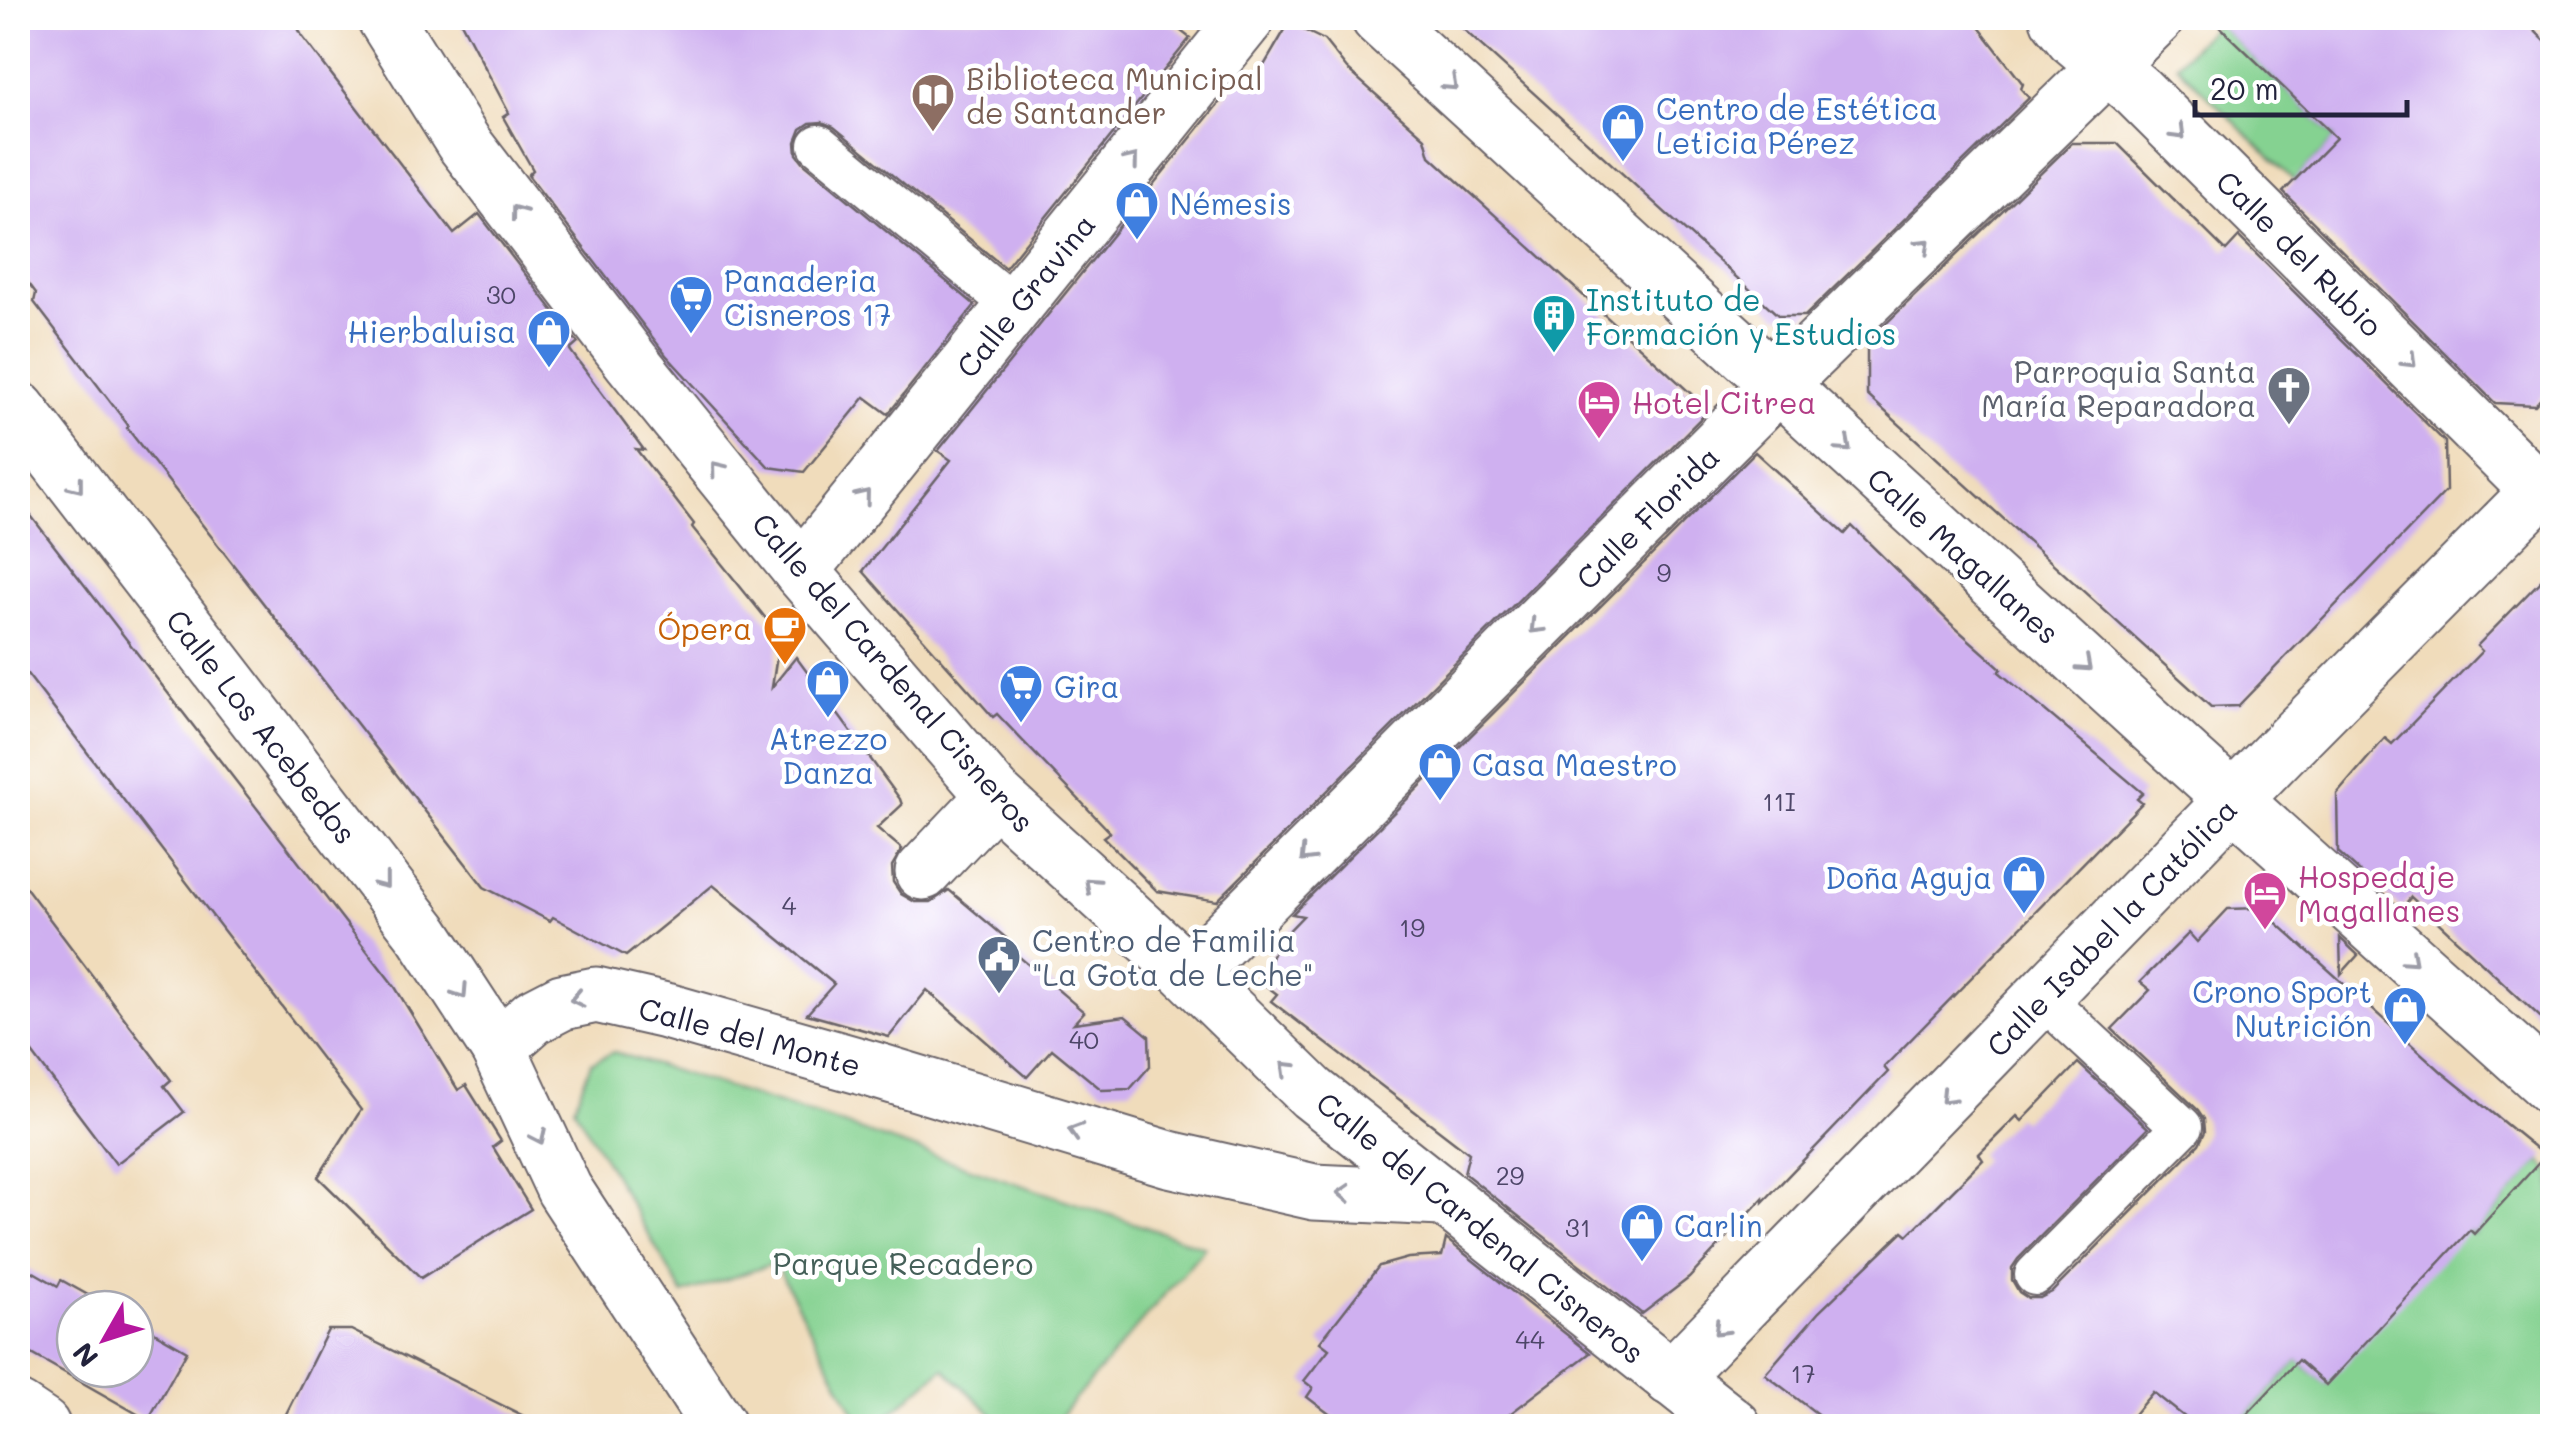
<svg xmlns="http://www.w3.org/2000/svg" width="2570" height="1444" viewBox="0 0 2570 1444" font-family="Mali,sans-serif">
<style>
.green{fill:#85d291;stroke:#547a66;stroke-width:2.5}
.building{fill:#cfb0f0}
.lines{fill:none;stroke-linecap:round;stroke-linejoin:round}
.lane-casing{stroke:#6a6368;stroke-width:44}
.street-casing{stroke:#6a6368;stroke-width:59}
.lane{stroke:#fff;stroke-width:40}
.street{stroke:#fff;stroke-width:55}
.oneway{stroke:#9c9ca7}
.labels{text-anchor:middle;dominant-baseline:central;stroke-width:9;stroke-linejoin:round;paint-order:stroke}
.number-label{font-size:25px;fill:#4d4668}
.education-label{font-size:30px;fill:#785e54;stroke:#fff;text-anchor:start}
.shop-label{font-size:30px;fill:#366cbe;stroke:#fff;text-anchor:start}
.street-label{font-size:30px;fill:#22223b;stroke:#fff}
.culture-label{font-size:30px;fill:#0d838f;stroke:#fff;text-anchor:start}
.worship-label{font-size:30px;fill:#5b616d;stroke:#fff;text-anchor:end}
.hotel-label{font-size:30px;fill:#b23c85;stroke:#fff;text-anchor:start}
.food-label{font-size:30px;fill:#c56008;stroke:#fff;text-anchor:end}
.service-label{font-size:30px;fill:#4e5e75;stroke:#fff;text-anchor:start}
.park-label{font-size:30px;fill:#456059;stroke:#fff}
</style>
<rect width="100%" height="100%" fill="#fff"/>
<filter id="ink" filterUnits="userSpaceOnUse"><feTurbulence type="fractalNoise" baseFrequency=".01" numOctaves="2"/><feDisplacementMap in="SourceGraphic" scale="20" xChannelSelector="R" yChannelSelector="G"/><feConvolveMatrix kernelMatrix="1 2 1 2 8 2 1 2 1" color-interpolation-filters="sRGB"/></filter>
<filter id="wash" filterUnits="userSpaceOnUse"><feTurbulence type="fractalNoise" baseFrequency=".0048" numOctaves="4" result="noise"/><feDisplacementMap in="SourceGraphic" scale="40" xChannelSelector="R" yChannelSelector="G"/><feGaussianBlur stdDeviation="2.25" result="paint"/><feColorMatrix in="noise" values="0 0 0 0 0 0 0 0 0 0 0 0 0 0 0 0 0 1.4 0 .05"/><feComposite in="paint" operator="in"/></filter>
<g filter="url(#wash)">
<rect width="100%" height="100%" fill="#f0dcbb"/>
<g class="green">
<path d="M2217 23 2336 138 2294 181 2176 64Z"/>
<path d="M614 1052 814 1115 1205 1247 1052 1426H1004L944 1368 876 1426H862L775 1263 683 1294 574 1107 591 1063Z"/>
<path d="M2540 1161 2552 1173V1426H2236L2298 1360 2326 1384 2442 1205 2474 1234Z"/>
</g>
<g id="blocks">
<g class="building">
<path d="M18 18H293L302 36 454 234 479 214 578 343 570 350 644 450 636 449 694 524 692 527 780 636 772 687 796 657 900 799 902 805 877 828 902 849 892 866 893 882 901 894 915 902H931L949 890 1006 938 1003 943 1084 1012 1074 1023 1125 1016 1149 1036 1150 1066 1130 1089 1102 1090 1052 1049 1027 1077 927 990 889 1037 807 1014 834 984 713 885 626 956 553 917 550 921 484 887 127 428 128 425 34 302 36 293 18 269Z"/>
<path d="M459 18H1164L1190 38 1005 268 834 127 822 122 810 123 801 129 796 142 797 154 804 163 975 305 888 414 865 397 804 472 769 467 666 355 528 175 533 170 503 117 509 113Z"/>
<path d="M1451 18H1972L2023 84 2021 89 2029 98 1805 316H1779Z"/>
<path d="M2211 18H2522L2552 48V386L2535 405 2495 403 2283 192 2336 138Z"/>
<path d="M1289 23 1324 40 1347 69 1425 138 1430 156 1709 410 1217 901 1157 891 1103 837 1110 832 997 714 993 717 863 571 951 460 938 451 1240 77 1252 86Z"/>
<path d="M2072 143H2117L2226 251 2239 237 2445 442 2446 491 2238 706 2211 707 1867 395V342Z"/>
<path d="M1755 452 1845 534 1852 526 1950 623 2002 669 1999 672 2143 793 2137 799 2142 803 1884 1067 1888 1072 1763 1202V1198L1689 1278 1642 1314 1464 1173 1469 1153 1271 1001 1277 994 1261 982 1277 943 1303 916 1292 914Z"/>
<path d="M18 499 395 987 458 1090 466 1085 501 1141 493 1147 531 1209 421 1278 318 1177 361 1110 18 662Z"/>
<path d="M2552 569V1028L2411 897 2401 909 2338 852 2337 794 2385 738 2392 744 2482 651 2477 646Z"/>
<path d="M18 877 171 1080 164 1086 184 1112 116 1164 18 1034Z"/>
<path d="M2260 908 2443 1073 2545 1156 2474 1234 2470 1230 2326 1385 2298 1360 2236 1426H2196L2153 1392 2124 1426H1833L1765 1374 1819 1312 1903 1231 1908 1235 1983 1160 1979 1154 2017 1116 2022 1121 2078 1063 2148 1128 2018 1259 2012 1268V1280L2019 1292 2028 1298H2040L2052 1292 2199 1144 2205 1132 2204 1119 2198 1110 2112 1029 2150 990 2140 982 2189 933 2197 942 2228 909Z"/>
<path d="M2340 938 2358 955 2341 974Z"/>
<path d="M1446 1239 1590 1353 1494 1426H1345L1307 1397 1313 1388 1304 1381 1329 1349 1320 1342 1379 1266 1408 1258 1442 1256Z"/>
<path d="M18 1263 58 1286 61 1280 113 1309H75V1369H135V1321L187 1351 148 1420 18 1346Z"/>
<path d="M328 1330H351L544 1426H280Z"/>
</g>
</g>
</g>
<g filter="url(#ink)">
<use href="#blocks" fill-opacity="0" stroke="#6a6368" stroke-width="2.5"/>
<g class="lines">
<defs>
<g id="lane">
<path d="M819 145 1015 307"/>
<path d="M2035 1275 2182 1127 2043 998"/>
</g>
<g id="street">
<path d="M385 18 463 142 632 362 801 571 995 796 1189 973 1312 1093 1733 1426"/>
<path d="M1379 18 2191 762 2552 1087"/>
<path d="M2058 18 2074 38 2138 92 2539 491"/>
<path d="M18 409 424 935 498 1048 564 1189 719 1426"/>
<path d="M801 571 1247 18"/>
<path d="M923 872 995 796"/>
<path d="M1189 973 1778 385 2156 18"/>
<path d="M498 1048 533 1017 562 1002 596 995 666 1011 874 1070 1169 1159 1314 1192 1442 1198"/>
<path d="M1671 1378 2281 751 2552 478"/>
<path d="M18 1410 42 1426"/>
</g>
</defs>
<use href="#lane" class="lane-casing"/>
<use href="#street" class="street-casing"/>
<use href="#lane" class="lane"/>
<use href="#street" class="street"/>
</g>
<defs><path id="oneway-chevron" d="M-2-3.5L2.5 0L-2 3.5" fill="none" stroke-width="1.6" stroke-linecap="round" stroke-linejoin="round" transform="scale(2.5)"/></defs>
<g class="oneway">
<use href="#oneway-chevron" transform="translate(1451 84) rotate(43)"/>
<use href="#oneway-chevron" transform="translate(2179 133) rotate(45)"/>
<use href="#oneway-chevron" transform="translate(1132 160) rotate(-51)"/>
<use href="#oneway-chevron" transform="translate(517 212) rotate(-127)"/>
<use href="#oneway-chevron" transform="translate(1924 245) rotate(-44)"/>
<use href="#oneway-chevron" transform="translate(2410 361) rotate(45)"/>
<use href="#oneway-chevron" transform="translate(1845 446) rotate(42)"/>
<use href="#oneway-chevron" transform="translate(717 468) rotate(-129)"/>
<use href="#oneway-chevron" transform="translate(77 486) rotate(52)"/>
<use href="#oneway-chevron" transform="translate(864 496) rotate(-51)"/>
<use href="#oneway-chevron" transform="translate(1536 627) rotate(135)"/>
<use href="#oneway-chevron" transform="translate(2085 665) rotate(42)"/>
<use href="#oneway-chevron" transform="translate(1306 856) rotate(135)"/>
<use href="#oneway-chevron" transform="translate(383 882) rotate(52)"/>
<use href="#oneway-chevron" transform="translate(1091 884) rotate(-138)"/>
<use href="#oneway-chevron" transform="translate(2411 959) rotate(42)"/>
<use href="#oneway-chevron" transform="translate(461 992) rotate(57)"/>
<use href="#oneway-chevron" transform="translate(577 999) rotate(168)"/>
<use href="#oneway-chevron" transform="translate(1287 1068) rotate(-136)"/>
<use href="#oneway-chevron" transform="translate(1947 1097) rotate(134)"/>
<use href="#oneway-chevron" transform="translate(1075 1131) rotate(-163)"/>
<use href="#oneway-chevron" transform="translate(539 1137) rotate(65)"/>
<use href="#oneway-chevron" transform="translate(1344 1193) rotate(-177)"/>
<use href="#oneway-chevron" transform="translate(1720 1329) rotate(135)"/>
</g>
</g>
<defs>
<symbol id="library-pin" viewBox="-11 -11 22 30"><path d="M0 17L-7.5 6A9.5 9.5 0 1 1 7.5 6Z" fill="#8d6e63" stroke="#fff"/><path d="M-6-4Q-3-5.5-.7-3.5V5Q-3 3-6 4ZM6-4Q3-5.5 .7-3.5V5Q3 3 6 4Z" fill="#fff"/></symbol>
<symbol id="shop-pin" viewBox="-11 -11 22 30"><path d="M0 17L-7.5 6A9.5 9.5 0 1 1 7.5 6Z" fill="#3f7fe0" stroke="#fff"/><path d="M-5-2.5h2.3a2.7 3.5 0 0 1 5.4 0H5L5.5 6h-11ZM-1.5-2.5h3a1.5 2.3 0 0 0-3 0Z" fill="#fff"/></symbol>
<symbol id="supermarket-pin" viewBox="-11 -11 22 30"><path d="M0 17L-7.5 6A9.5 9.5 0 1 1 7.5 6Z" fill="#3f7fe0" stroke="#fff"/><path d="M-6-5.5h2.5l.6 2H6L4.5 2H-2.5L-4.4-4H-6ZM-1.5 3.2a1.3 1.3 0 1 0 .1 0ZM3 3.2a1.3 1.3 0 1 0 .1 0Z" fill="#fff"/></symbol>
<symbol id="building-pin" viewBox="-11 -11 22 30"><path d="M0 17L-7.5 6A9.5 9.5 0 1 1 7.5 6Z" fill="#0f9aa8" stroke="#fff"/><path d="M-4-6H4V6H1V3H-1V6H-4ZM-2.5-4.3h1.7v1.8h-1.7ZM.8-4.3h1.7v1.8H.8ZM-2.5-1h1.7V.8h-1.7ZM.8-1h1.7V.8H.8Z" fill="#fff"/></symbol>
<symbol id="church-pin" viewBox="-11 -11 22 30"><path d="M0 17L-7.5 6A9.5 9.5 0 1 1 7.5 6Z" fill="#6b7280" stroke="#fff"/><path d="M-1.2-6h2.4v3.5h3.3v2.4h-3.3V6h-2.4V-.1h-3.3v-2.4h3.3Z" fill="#fff"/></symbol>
<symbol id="hotel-pin" viewBox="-11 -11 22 30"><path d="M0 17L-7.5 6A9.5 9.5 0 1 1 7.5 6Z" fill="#d1479c" stroke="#fff"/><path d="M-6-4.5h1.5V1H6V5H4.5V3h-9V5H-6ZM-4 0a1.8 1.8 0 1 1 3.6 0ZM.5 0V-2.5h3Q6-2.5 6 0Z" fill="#fff"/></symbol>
<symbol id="cafe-pin" viewBox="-11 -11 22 30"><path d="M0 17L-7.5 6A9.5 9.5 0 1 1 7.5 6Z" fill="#e8710a" stroke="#fff"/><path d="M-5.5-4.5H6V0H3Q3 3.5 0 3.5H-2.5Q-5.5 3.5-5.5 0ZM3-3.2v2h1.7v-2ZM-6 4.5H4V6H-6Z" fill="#fff"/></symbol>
<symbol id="civic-pin" viewBox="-11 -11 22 30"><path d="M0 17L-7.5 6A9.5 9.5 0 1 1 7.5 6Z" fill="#5c6f8a" stroke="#fff"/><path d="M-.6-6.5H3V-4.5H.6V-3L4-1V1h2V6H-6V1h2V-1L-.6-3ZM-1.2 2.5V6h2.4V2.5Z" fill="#fff"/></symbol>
</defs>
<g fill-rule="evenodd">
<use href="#library-pin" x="908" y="70" width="50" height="68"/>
<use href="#shop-pin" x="1598" y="100" width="50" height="68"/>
<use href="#shop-pin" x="1112" y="178" width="50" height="68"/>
<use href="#supermarket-pin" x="666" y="272" width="50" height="68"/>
<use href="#building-pin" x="1529" y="291" width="50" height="68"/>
<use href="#shop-pin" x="524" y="306" width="50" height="68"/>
<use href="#church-pin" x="2264" y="363" width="50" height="68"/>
<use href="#hotel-pin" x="1574" y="377" width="50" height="68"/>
<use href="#cafe-pin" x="760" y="603" width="50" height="68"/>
<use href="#shop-pin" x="803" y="656" width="50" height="68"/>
<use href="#supermarket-pin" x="996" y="661" width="50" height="68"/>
<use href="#shop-pin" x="1415" y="739" width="50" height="68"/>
<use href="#shop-pin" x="1999" y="852" width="50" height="68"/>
<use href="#hotel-pin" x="2240" y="868" width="50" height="68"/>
<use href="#civic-pin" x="974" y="932" width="50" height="68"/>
<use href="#shop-pin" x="2380" y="983" width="50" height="68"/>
<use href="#shop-pin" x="1617" y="1200" width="50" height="68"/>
</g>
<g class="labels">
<g class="number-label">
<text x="501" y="294">30</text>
<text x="1664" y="572">9</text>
<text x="1779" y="801">11I</text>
<text x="789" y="905">4</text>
<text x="1412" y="927">19</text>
<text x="1084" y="1039">40</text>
<text x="1510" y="1175">29</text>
<text x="1578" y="1227">31</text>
<text x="1530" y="1339">44</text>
<text x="1803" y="1373">17</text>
</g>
<g class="education-label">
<text x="966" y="78">Biblioteca Municipal<tspan x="966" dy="34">de Santander</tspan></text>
</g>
<g class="shop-label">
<text x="1656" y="108">Centro de Estética<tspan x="1656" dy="34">Leticia Pérez</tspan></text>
<text x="1170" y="203">Némesis</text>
<text x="724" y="280">Panaderia<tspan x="724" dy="34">Cisneros 17</tspan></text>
<text x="516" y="331" text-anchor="end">Hierbaluisa</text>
<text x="1054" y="686">Gira</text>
<text x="828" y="738" text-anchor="middle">Atrezzo<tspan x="828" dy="34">Danza</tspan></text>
<text x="1472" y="764">Casa Maestro</text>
<text x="1992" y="877" text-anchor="end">Doña Aguja</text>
<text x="2372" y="991" text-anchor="end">Crono Sport<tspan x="2372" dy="34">Nutrición</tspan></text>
<text x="1674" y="1225">Carlin</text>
</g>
<g class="street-label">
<text transform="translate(2300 253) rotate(45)">Calle del Rubio</text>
<text transform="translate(1025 295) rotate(-51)">Calle Gravina</text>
<text transform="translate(1647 517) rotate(-45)">Calle Florida</text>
<text transform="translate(1964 555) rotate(42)">Calle Magallanes</text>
<text transform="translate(894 672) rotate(49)">Calle del Cardenal Cisneros</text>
<text transform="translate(262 726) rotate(52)">Calle Los Acebedos</text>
<text transform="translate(2111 927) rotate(-46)">Calle Isabel la Católica</text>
<text transform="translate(750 1036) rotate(15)">Calle del Monte</text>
<text transform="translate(1481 1227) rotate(39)">Calle del Cardenal Cisneros</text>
</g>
<g class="culture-label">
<text x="1586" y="299">Instituto de<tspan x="1586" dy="34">Formación y Estudios</tspan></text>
</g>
<g class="worship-label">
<text x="2256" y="371">Parroquia Santa<tspan x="2256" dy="34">María Reparadora</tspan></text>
</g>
<g class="hotel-label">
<text x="1632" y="402">Hotel Citrea</text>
<text x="2298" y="876">Hospedaje<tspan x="2298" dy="34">Magallanes</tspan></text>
</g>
<g class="food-label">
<text x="752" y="628">Ópera</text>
</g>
<g class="service-label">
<text x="1032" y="940">Centro de Familia<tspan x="1032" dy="34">"La Gota de Leche"</tspan></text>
</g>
<g class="park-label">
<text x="903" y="1263">Parque Recadero</text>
</g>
</g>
<rect width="2570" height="1444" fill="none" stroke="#fff" stroke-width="60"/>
<g transform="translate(105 1339) rotate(231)"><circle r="48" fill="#ffffff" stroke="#a7a7b1" stroke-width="2.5"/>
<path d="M0-8L18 38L0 25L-18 38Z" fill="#b5179e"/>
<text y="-15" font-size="28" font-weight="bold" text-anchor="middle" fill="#22223b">N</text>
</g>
<path d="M2195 100v15h212v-15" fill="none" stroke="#22223b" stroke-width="5"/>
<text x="2210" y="100" font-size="30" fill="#22223b" stroke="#ffffff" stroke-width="8" paint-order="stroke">20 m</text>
</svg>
